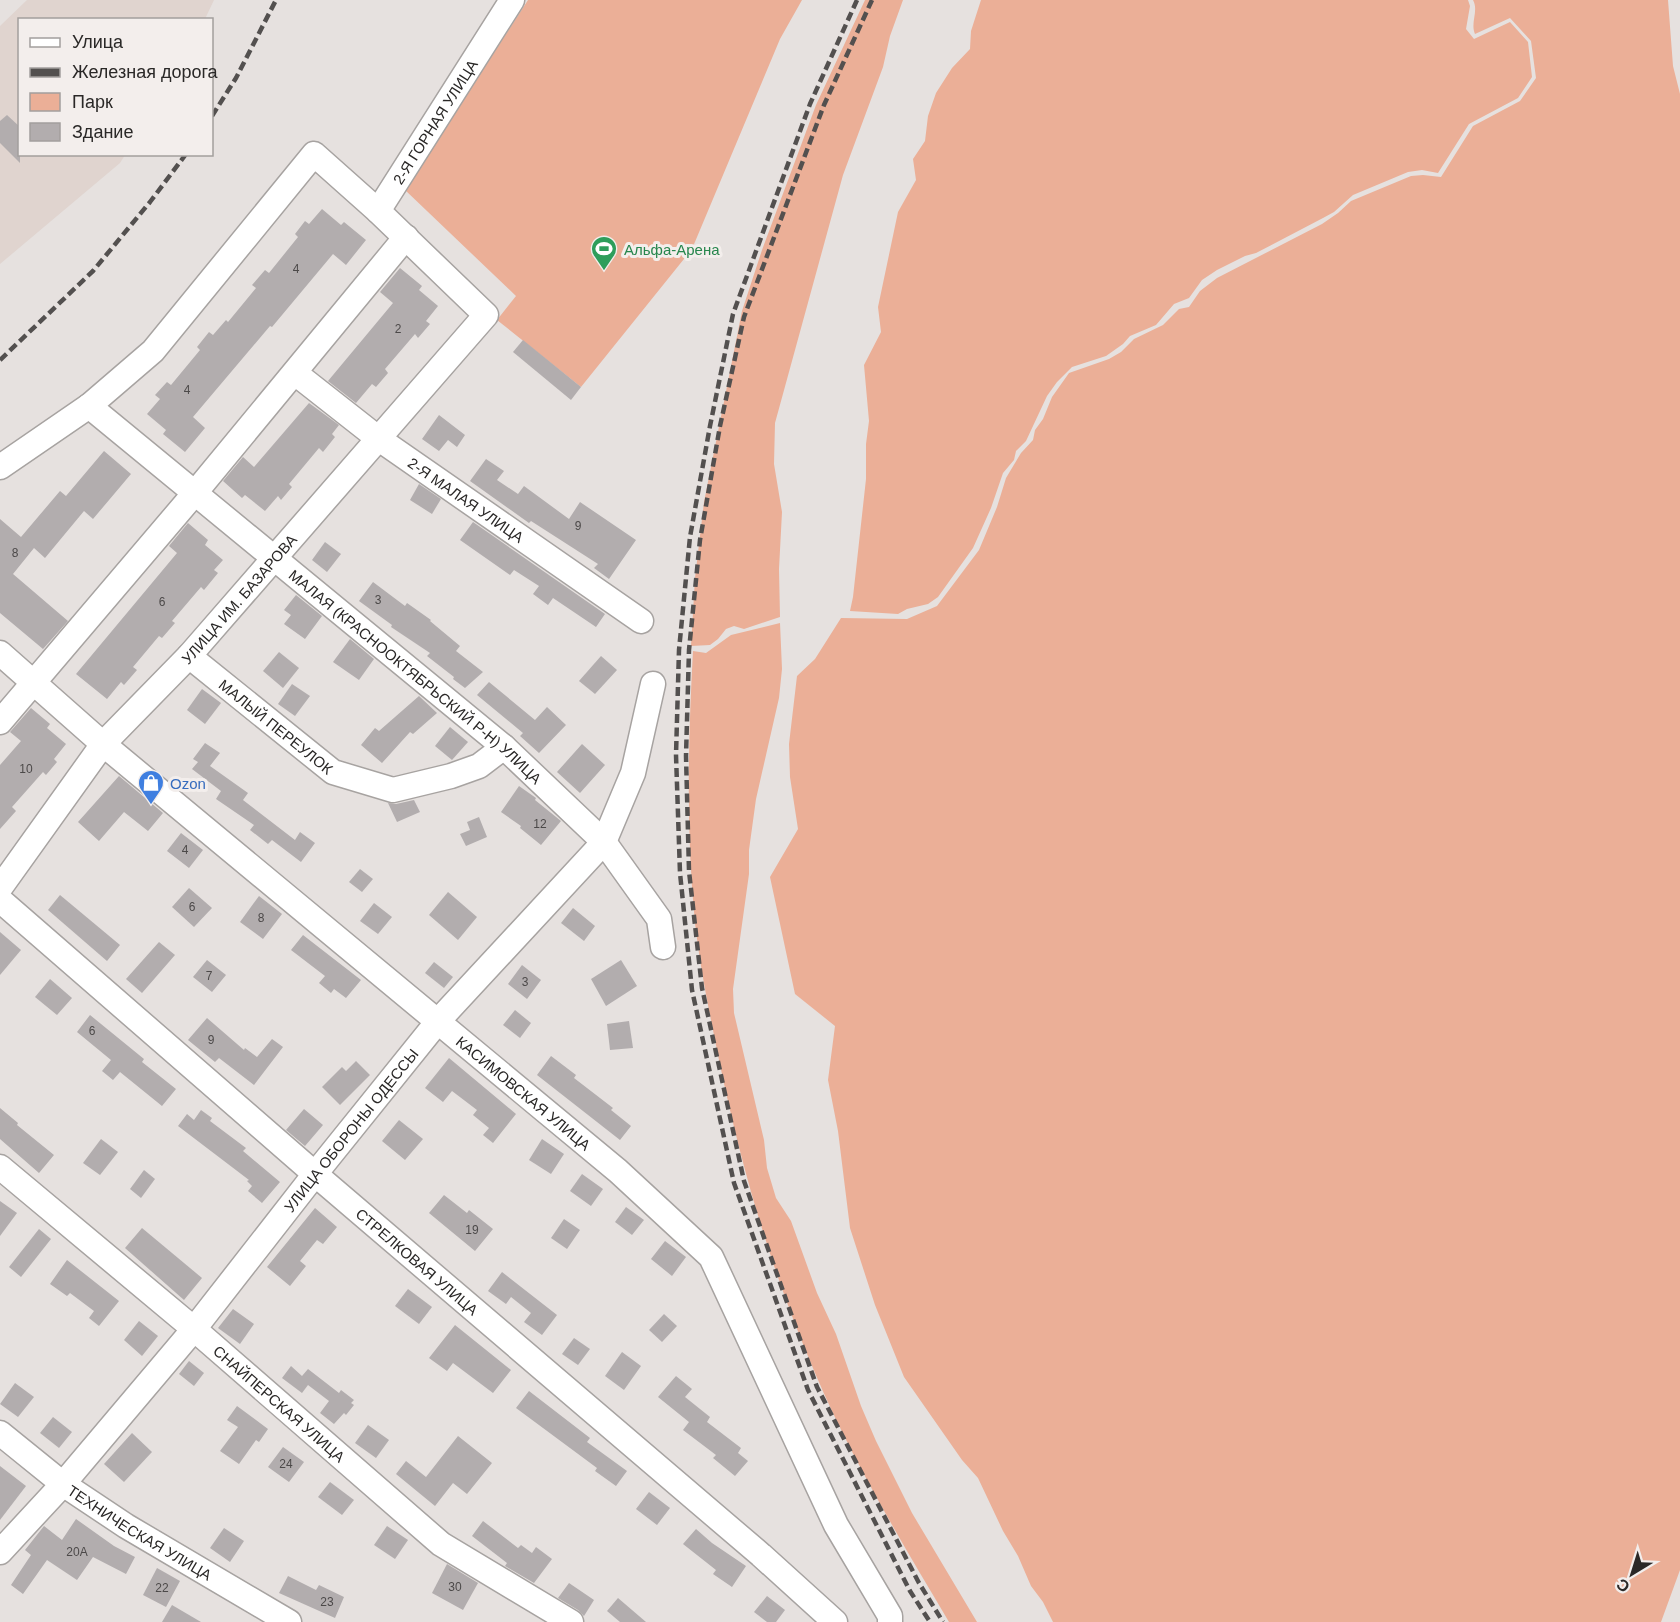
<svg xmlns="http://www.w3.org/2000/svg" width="1680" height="1622" viewBox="0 0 1680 1622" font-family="Helvetica,sans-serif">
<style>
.built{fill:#e0d4cf}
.green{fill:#ebaf97}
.building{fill:#b2adae}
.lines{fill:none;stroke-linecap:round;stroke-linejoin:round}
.minor-casing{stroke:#a7a3a1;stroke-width:27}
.minor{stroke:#fff;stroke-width:24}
.rail{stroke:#53504f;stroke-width:4.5;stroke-dasharray:9 4.5;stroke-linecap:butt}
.labels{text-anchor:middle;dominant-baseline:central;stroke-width:6;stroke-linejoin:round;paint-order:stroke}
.number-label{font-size:12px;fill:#4c4949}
.street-label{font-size:15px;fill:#2a2827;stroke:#f3eeec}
.leisure-label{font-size:15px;fill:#27864d;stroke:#f3eeec;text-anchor:start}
.shop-label{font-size:15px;fill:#366cbe;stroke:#f3eeec;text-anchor:start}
</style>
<rect width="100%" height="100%" fill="#e6e1df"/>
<path class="built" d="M27 0H214L205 19 20 20V154L125 155 120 163 0 264V26Z"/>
<g class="green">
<path d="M528 0H802L780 39 692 249 581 387 497 320 516 296 405 190Z"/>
<path d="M865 0H903L890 36 883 67 843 175 775 423 774 464 782 512 779 569 780 617 744 629 734 626 726 629 718 639 710 645 691 646 695 578 704 502 742 311 762 250 816 105Z"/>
<path d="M981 0H1468L1470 6 1466 29 1474 39 1510 22 1528 42 1532 77 1518 98 1469 124 1438 173 1422 170 1408 172 1353 195 1334 212 1323 218 1256 253 1245 256 1217 270 1202 280 1189 298 1174 304 1156 325 1130 336 1123 344 1106 356 1072 367 1057 382 1047 396 1026 441 1016 451 1014 460 1003 473 991 508 973 548 938 597 928 604 907 609 898 614 850 611 853 597 866 479V444L869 421 864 365 881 332 878 307 898 212 916 180 913 159 925 141 928 116 936 93 952 68 970 49 971 31Z"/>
<path d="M1473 0H1668L1673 66 1680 94V1570L1661 1622H1053L1043 1602 1031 1586 1018 1556 1003 1531 978 1478 962 1460 904 1377 875 1305 850 1228 838 1131 828 1080 835 1026 795 994 770 877 798 829 790 777 789 744 797 676 815 659 841 618 907 619 937 606 979 550 997 507 1006 478 1021 453 1033 440 1035 430 1043 419 1052 397 1069 373 1109 359 1121 352 1134 339 1163 325 1179 309 1189 307 1200 291 1217 278 1322 224 1338 213 1351 201 1411 176 1423 175 1441 177 1473 126 1520 101 1536 78 1531 41 1510 18 1475 34C1470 23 1479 11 1473 0Z"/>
<path d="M780 623 782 669 779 698 756 799 749 850V874L733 989 734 1013 764 1140 767 1168 776 1198 791 1221 817 1293 836 1334 861 1406 876 1441 912 1513 977 1622H949C901 1541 852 1460 815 1373 772 1273 741 1167 719 1060 710 1015 700 969 695 923 686 833 688 742 693 651L706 653 731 635Z"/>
</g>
<g class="building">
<path d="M7 115 20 127V163L0 143V121Z"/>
<path d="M322 209 341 225 344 222 366 240 346 265 333 254 272 327 270 326 193 417 205 428 185 452 163 434 166 430 147 414 160 399 155 395 167 382 171 385 200 350 197 347 209 332 213 335 226 320 228 322 256 288 252 285 265 270 269 273 298 237 295 234 305 221 309 224Z"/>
<path d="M400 268 422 286 419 290 438 306 426 321 430 324 418 338 415 334 385 369 388 373 376 387 372 384 356 403 328 381 393 303 380 292Z"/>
<path d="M523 340 581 387 571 400 513 352Z"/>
<path d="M309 403 339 425 332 434 335 437 323 452 319 448 289 484 292 487 281 500 278 496 265 511 245 495 242 498 223 481 243 457 254 467Z"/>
<path d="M439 415 465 435 457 447 448 440 439 451 422 439Z"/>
<path d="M104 451 131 474 93 519 84 511 45 558 34 548 13 574 68 621 43 649 0 613V519L21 537 60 491 66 496Z"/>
<path d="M486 459 504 471 497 480 518 494 524 486 569 519 580 502 636 540 609 579 594 568 598 564 531 521 529 523 470 481Z"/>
<path d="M419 484 441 499 432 514 410 500Z"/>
<path d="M473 522 605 614 596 627 553 598 548 605 533 594 539 586 514 570 510 575 460 540Z"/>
<path d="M188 523 208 540 205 545 223 560 214 570 218 573 204 590 201 587 172 621 175 623 162 638 159 636 133 667 137 670 124 685 121 682 107 699 76 674 177 553 169 546Z"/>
<path d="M325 542 341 554 327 572 312 560Z"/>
<path d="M373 582 405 606 407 603 431 620 430 621 460 646 456 651 483 672 465 688 453 679 454 677 427 656 430 653 391 627 392 625 359 601Z"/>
<path d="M296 595 322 616 305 639 284 624 291 615 284 610Z"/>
<path d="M350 639 374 659 359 680 333 662Z"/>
<path d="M279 652 299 668 283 688 263 671Z"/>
<path d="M601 656 617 670 595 694 579 681Z"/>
<path d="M489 682 535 720 547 707 566 725 539 753 520 736 523 733 477 695Z"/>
<path d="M292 684 310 696 295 716 278 704Z"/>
<path d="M202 689 221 703 205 724 187 710Z"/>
<path d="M419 696 437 713 413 734 410 732 382 763 361 745 375 728 379 731Z"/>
<path d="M31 708 50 724 47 728 66 744 54 759 57 762 46 775 43 772 12 807 16 811 0 829V765L21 741 10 732Z"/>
<path d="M450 727 468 742 452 760 435 746Z"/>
<path d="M205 743 220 753 210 766 248 793 243 800 295 840 300 832 315 843 301 862 272 840 268 844 250 830 254 825 216 799 221 791 192 769 198 762 193 759Z"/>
<path d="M582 744 605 765 580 793 557 772Z"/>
<path d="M119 776 163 813 148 831 124 812 99 841 78 822Z"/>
<path d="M519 786 536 798 535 800 561 821 541 845 520 828 521 826 501 812Z"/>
<path d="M414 800 420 812 397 822 388 803 396 804Z"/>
<path d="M479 817 487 837 466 846 460 834 470 830 467 822Z"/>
<path d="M181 833 203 850 189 868 167 851Z"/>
<path d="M360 869 373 879 362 892 349 882Z"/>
<path d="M189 888 212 908 194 927 172 907Z"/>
<path d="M448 892 477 917 458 940 429 915Z"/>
<path d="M60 895 120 945 107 961 48 910Z"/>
<path d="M259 896 282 914 263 939 240 922Z"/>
<path d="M374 903 392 917 378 934 360 921Z"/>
<path d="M573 908 595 926 584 941 561 923Z"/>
<path d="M0 932 21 950 0 975Z"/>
<path d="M303 935 361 980 346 998 334 989 331 993 319 983 325 976 291 950Z"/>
<path d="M159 942 175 955 142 993 126 979Z"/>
<path d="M207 960 226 975 212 992 193 977Z"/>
<path d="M621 960 637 986 606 1006 591 979Z"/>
<path d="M434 962 453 977 444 988 425 973Z"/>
<path d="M522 965 541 980 527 999 508 984Z"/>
<path d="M50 979 72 998 57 1015 35 997Z"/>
<path d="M515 1010 531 1023 520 1038 503 1025Z"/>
<path d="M90 1015 144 1059 142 1062 176 1089 162 1106 120 1072 113 1080 102 1071 111 1060 77 1032Z"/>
<path d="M207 1018 244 1050 245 1048 257 1057 272 1039 283 1047 254 1085 219 1058 215 1062 188 1040Z"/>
<path d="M629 1021 633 1048 610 1050 607 1024Z"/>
<path d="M551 1056 576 1075 574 1078 613 1108 611 1110 631 1126 620 1140 537 1075Z"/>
<path d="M449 1058 516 1114 493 1143 483 1135 489 1128 473 1115 477 1110 452 1091 443 1102 425 1088Z"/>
<path d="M356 1061 370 1075 340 1105 322 1087 342 1067 346 1071Z"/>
<path d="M0 1108 18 1123 17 1125 54 1155 39 1173 0 1139Z"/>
<path d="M304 1109 323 1125 305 1146 286 1130Z"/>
<path d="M201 1110 212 1118 210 1121 246 1148 243 1151 280 1182 262 1203 248 1191 252 1186 247 1181 249 1180 178 1126 187 1114 194 1120Z"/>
<path d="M399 1120 423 1139 405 1160 382 1141Z"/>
<path d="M101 1139 118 1152 100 1175 83 1163Z"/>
<path d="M542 1139 564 1154 551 1174 529 1160Z"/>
<path d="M144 1170 155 1179 141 1198 130 1189Z"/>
<path d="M582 1174 603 1189 591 1206 570 1191Z"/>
<path d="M444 1195 467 1213 469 1210 493 1229 475 1251 429 1213Z"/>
<path d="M0 1201 17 1213 0 1236Z"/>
<path d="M626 1207 644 1220 632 1235 615 1222Z"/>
<path d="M315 1208 337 1227 323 1244 317 1240 300 1261 306 1266 290 1286 267 1267Z"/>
<path d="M564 1219 580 1230 567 1249 551 1238Z"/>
<path d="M142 1228 202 1278 184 1300 125 1248Z"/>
<path d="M39 1229 51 1239 21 1277 9 1267Z"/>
<path d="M665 1241 686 1257 672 1276 651 1259Z"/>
<path d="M67 1260 119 1301 99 1326 89 1318 94 1311 70 1293 67 1296 50 1284Z"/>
<path d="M502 1272 557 1315 542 1335 524 1322 531 1313 511 1297 506 1304 488 1291Z"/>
<path d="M408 1289 432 1307 419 1324 395 1306Z"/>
<path d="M233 1309 254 1324 240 1344 218 1328Z"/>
<path d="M664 1314 677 1326 662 1342 649 1330Z"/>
<path d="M139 1321 158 1336 142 1356 124 1340Z"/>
<path d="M455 1325 511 1370 493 1393 453 1363 447 1371 429 1358Z"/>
<path d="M574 1338 590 1349 578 1365 562 1354Z"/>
<path d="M622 1352 641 1366 624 1390 605 1376Z"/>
<path d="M189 1361 204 1373 194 1386 179 1374Z"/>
<path d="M291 1366 302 1376 308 1369 339 1393 341 1390 354 1400 351 1403 354 1405 346 1415 344 1413 334 1424 320 1413 329 1401 308 1385 302 1393 282 1378Z"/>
<path d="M676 1376 692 1389 685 1397 710 1417 707 1422 741 1448 738 1453 748 1461 735 1476 713 1458 716 1455 683 1430 689 1422 658 1397Z"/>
<path d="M15 1383 34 1397 18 1417 0 1404Z"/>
<path d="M529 1391 590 1438 587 1442 627 1471 616 1486 595 1471 597 1468 516 1408Z"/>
<path d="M237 1406 268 1429 259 1442 256 1440 239 1464 220 1451 238 1427 227 1420Z"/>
<path d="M53 1417 72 1432 59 1448 40 1433Z"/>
<path d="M368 1425 389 1440 376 1458 355 1443Z"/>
<path d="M132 1433 152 1452 124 1482 104 1464Z"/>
<path d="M458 1436 492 1463 467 1494 453 1483 435 1506 396 1474 406 1461 426 1477Z"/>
<path d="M283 1447 304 1462 289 1482 268 1467Z"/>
<path d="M0 1466 26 1486 0 1520Z"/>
<path d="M330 1482 354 1500 342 1515 318 1497Z"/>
<path d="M649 1492 670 1508 657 1525 636 1509Z"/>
<path d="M76 1519 114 1546 135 1557 126 1574 93 1557 77 1580 47 1560 23 1594 11 1585 31 1555 25 1550 44 1526 62 1540Z"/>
<path d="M483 1521 518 1548 521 1545 532 1553 536 1547 552 1559 534 1583 505 1566 507 1563 472 1536Z"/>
<path d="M387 1526 408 1540 395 1559 374 1545Z"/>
<path d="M224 1528 244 1541 230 1562 210 1548Z"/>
<path d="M696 1529 712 1543 746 1566 732 1587 713 1574 716 1570 683 1544Z"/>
<path d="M447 1564 478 1583 463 1610 432 1593Z"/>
<path d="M157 1568 180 1581 166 1607 143 1595Z"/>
<path d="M288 1576 316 1590 319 1585 344 1597 335 1618 279 1593Z"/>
<path d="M569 1583 594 1600 584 1616 578 1610 558 1598Z"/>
<path d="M767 1596 785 1610 776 1622H767L754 1612Z"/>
<path d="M618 1598 646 1622H620L607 1611Z"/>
<path d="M172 1605 201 1622H162Z"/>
</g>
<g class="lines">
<defs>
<g id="minor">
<path id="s1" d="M295 373 379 439 641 621"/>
<path id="s2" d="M89 406 504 747 604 842 659 919 663 947"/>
<path d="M0 467 89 406 153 351 314 154 378 211"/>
<path id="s3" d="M0 653 103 744 618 1171 711 1257 836 1525 890 1616V1622"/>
<path id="s4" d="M189 656 333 772 393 790 451 776 479 766 504 747"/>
<path d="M0 722 194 494 406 237"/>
<path id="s5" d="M0 888 103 744 189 656 486 315 378 211 512 0"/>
<path id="s6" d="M0 900 315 1174 761 1555 835 1622"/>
<path id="s7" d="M0 1167 194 1329 441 1544 571 1622"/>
<path id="s8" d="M0 1433 63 1484 126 1526 289 1622"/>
<path id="s9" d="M0 1552 63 1484 194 1329 315 1174 439 1020 604 842 633 773 653 684"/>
</g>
</defs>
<use href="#minor" class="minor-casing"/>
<use href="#minor" class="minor"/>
<g class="rail">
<path d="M857 0 810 104 733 314 710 426 690 537 679 650 676 755 680 873 692 990 734 1183 808 1390 910 1591 930 1622"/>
<path d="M872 0 824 105 744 317 720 426 700 540 689 650 686 756 689 871 702 988 744 1181 817 1387 919 1583 943 1622"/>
<path d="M212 116 236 78 276 0"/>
<path d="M0 360 93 271 150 202 186 154"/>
</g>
</g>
<defs>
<symbol id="stadium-pin" viewBox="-11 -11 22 30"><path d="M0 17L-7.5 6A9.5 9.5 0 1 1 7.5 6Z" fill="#2e9e5b" stroke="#f3eeec"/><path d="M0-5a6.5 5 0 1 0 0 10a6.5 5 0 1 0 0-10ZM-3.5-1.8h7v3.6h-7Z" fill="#fff"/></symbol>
<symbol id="shop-pin" viewBox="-11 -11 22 30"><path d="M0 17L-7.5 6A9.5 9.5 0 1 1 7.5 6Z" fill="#3f7fe0" stroke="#f3eeec"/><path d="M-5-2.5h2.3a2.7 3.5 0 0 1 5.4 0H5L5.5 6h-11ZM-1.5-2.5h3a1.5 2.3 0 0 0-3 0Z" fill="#fff"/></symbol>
</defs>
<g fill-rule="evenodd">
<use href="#stadium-pin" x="589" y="234" width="30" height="40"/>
<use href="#shop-pin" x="136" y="768" width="30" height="40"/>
</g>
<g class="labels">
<g class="number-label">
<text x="296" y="269">4</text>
<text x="398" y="329">2</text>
<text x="187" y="390">4</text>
<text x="578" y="526">9</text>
<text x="15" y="553">8</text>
<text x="378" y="600">3</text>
<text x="162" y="602">6</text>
<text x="26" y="769">10</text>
<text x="540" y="824">12</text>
<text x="185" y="850">4</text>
<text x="192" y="907">6</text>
<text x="261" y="918">8</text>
<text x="209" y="976">7</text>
<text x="525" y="982">3</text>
<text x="92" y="1031">6</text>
<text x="211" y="1040">9</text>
<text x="472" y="1230">19</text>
<text x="286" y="1464">24</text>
<text x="77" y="1552">20А</text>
<text x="455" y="1587">30</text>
<text x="162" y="1588">22</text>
<text x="327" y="1602">23</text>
</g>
<g class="street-label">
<text stroke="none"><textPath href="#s5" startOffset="1008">2-Я ГОРНАЯ УЛИЦА</textPath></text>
<text stroke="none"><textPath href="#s1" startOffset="213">2-Я МАЛАЯ УЛИЦА</textPath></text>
<text stroke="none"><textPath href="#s5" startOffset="376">УЛИЦА ИМ. БАЗАРОВА</textPath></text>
<text stroke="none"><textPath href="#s2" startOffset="424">МАЛАЯ (КРАСНООКТЯБРЬСКИЙ Р-Н) УЛИЦА</textPath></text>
<text stroke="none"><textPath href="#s4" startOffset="112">МАЛЫЙ ПЕРЕУЛОК</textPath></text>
<text stroke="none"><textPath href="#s3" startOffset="684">КАСИМОВСКАЯ УЛИЦА</textPath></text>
<text stroke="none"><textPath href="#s9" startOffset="549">УЛИЦА ОБОРОНЫ ОДЕССЫ</textPath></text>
<text stroke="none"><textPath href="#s6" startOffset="552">СТРЕЛКОВАЯ УЛИЦА</textPath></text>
<text stroke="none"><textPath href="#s7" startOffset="366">СНАЙПЕРСКАЯ УЛИЦА</textPath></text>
<text stroke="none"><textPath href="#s8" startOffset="172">ТЕХНИЧЕСКАЯ УЛИЦА</textPath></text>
</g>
<g class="leisure-label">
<text x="624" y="249">Альфа-Арена</text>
</g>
<g class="shop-label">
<text x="170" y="783">Ozon</text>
</g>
</g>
<rect x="18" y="18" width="195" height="138" fill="#f3eeec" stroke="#a39f9d" stroke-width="1.5"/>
<rect x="30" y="38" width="30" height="9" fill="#ffffff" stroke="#a39f9d" stroke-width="1.5"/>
<text x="72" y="48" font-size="18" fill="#2a2827">Улица</text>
<rect x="30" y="68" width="30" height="9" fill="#53504f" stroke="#a39f9d" stroke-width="1.5"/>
<text x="72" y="78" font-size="18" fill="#2a2827">Железная дорога</text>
<rect x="30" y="93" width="30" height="18" fill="#ebaf97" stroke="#a39f9d" stroke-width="1.5"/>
<text x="72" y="108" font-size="18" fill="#2a2827">Парк</text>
<rect x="30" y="123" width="30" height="18" fill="#b2adae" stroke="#a39f9d" stroke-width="1.5"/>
<text x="72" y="138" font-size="18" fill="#2a2827">Здание</text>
<g transform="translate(1632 1574) rotate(218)" stroke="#f3eeec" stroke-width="4.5" paint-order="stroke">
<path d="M0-4.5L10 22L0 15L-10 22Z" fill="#2a2827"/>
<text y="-9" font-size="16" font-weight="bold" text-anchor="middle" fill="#2a2827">С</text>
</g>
</svg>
